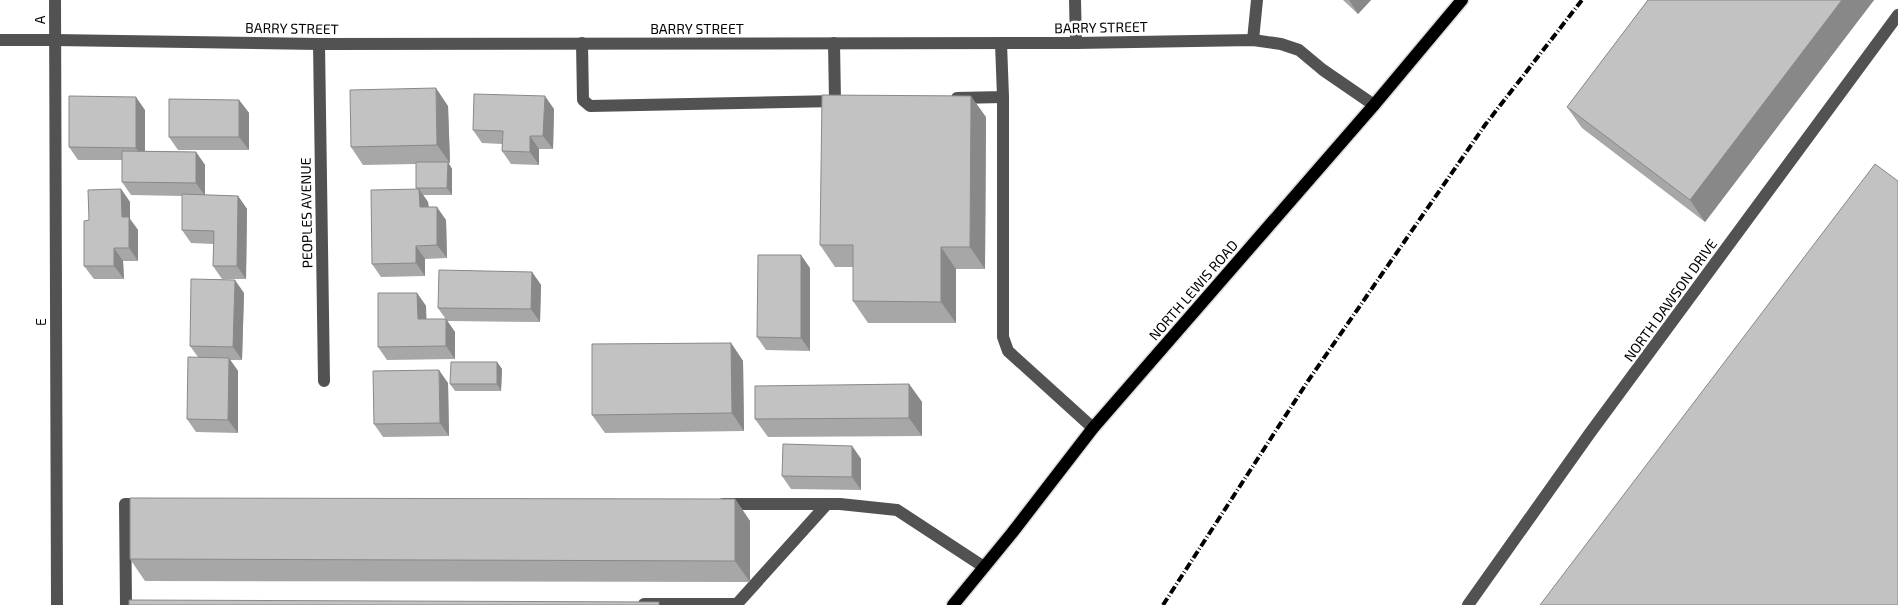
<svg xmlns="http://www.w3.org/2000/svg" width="1898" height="605" viewBox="0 0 1898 605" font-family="'Exo 2',sans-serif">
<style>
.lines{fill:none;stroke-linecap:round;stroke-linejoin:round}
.major-casing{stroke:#dbdbdb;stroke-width:15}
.minor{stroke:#525252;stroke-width:12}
.major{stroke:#000;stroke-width:12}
.rail{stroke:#000;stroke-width:4;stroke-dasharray:8 2.5 1 2.5;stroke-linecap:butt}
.wall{fill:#a7a7a7}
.shaded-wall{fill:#888}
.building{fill:#c2c2c2;stroke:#888}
.labels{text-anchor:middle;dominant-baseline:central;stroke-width:5;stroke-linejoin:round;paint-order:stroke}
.street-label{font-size:14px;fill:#000;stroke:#fff}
</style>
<rect width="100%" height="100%" fill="#fff"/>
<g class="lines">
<defs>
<path id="major" d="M953 605 1012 533 1093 428 1374 105 1462 0"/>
</defs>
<use href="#major" class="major-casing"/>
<g class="minor">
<path d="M55 0 57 605"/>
<path d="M1075 0 1076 43"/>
<path d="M0 40H54L319 44 1076 43 1253 40 1281 44 1299 50 1323 70 1374 105"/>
<path d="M1253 40 1257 0"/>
<path d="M582 43 583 100 590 106 837 101"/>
<path d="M834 43 835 101"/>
<path d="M319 44 324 381"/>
<path d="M1003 97V337L1008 351 1093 428"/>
<path d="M957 98 1003 97 1001 43"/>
<path d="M723 504H827L736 605"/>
<path d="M827 504H840L897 510 984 567"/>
<path d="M644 604H737"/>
<path d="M126 605 125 504H145"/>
<path d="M1468 605 1590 433 1898 15"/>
</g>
<use href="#major" class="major"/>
<path class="rail" d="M1163 605 1308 381 1485 125 1582 0"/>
</g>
<g class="wall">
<path d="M1343 0H1371L1358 14Z"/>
<path d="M1648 0H1874L1705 222 1582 128 1567 107Z"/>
<path d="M239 100 249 113V150H178L169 137Z"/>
<path d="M448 106 450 163H448L452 169V195H423L428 202 429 207 446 220 447 258 425 259V276L381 277 372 264 417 189 416 188V164L363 165 351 147Z"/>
<path d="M554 109 553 149H539V165L511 164 502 151V144L482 143 473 130Z"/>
<path d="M145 110V151L196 152 205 165V195L238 196 247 209 246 279H222L213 266V244L191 243 182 230V196L131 195 122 182V160H78L69 147Z"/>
<path d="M986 117 985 269H956V323H868L853 301V267H835L820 245Z"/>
<path d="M121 189 130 202V219L138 230V261H123L124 279H94L84 266 89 220Z"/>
<path d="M810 268V351L766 350 757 337Z"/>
<path d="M532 272 541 285 540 322 447 321 438 308Z"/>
<path d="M244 293 242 360H230L238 371V433L196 432 187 419 198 357 190 346Z"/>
<path d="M417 293 426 306V319H446L455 332V359L387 360 378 347Z"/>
<path d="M731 343 743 361 744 431 605 433 592 415Z"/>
<path d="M497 362 502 369 501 391H455L450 384Z"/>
<path d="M448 383 449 436 383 437 374 424Z"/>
<path d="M909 384 922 402V436L768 437 755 419Z"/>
<path d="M852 446 861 459V490L791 489 782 476Z"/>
<path d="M735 499 750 521V582L145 581 130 559Z"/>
</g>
<g class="shaded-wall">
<path d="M1349 0H1371L1358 14Z"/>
<path d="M1842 0H1874L1705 222 1690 200Z"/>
<path d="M436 88 448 106 450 163 437 145Z"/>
<path d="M545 96 554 109 553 149 543 136Z"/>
<path d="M971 96 986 117 985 269 970 247Z"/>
<path d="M136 97 145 110V161L136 148Z"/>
<path d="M239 100 249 113V150L239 137Z"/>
<path d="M530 136 539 149V165L530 152Z"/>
<path d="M196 152 205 165V196L196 183Z"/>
<path d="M448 162 452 169V195L447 188Z"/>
<path d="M121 189 130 202V219L138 230V261L129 248 122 217Z"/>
<path d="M419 189 428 202 429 220 420 207Z"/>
<path d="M238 196 247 209 246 279 237 266Z"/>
<path d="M437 207 446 220 447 258 437 245Z"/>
<path d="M416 246 425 259V276L416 263Z"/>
<path d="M941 247 956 269V323L941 302Z"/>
<path d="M114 248 123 261 124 279 114 266Z"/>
<path d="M801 255 810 268V351L801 338Z"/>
<path d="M532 272 541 285 540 322 531 309Z"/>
<path d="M235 280 244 293 242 360 233 347Z"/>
<path d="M417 293 426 306 427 332 418 319Z"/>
<path d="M446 319 455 332V359L446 346Z"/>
<path d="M731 343 743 361 744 431 732 413Z"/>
<path d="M229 358 238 371V433L228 420Z"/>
<path d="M497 362 502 369 501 391 497 384Z"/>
<path d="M439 370 448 383 449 436 440 423Z"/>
<path d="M909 384 922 402V436L909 418Z"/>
<path d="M852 446 861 459V490L852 477Z"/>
<path d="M735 499 750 521V582L735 561Z"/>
</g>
<g class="building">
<path d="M1648 0H1842L1690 200 1567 107Z"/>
<path d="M436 88 437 145 351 147 350 90Z"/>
<path d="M474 94 545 96 543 136H530V152L502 151 503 131 473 130Z"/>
<path d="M822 95 971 96 970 247H941V302L853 301V245H820Z"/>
<path d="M69 96 136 97V148L69 147Z"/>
<path d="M169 99 239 100V137H169Z"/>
<path d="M122 151 196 152V183L122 182Z"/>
<path d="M416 162H448L447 188H416Z"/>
<path d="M1875 164 1898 181V605H1540Z"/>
<path d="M121 189 122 217H129V248H114V266H84V221L89 220 88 190Z"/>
<path d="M419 189 420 207H437V245L416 246V263L372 264 371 190Z"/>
<path d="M182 194 238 196 237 266H213L214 231 182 230Z"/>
<path d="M758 255H801V338L757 337Z"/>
<path d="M439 270 532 272 531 309 438 308Z"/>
<path d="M191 279 235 280 233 347 190 346Z"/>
<path d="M378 293H417L418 319H446V346L378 347Z"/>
<path d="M731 343 732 413 592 415V344Z"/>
<path d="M188 357 229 358 228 420 187 419Z"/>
<path d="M451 362H497V384H450Z"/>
<path d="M439 370 440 423 374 424 373 371Z"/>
<path d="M909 384V418L755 419V386Z"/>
<path d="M783 444 852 446V477L782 476Z"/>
<path d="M130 498 735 499V561L130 559Z"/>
<path d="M129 600 659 602V605H129Z"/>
</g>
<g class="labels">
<g class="street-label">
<text transform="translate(39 20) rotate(-90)">A</text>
<text transform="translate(1101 27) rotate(-1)">BARRY STREET</text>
<text transform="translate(292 28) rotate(1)">BARRY STREET</text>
<text x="697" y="28">BARRY STREET</text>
<text transform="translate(306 213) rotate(-91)">PEOPLES AVENUE</text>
<text transform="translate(1193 290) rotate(-49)">NORTH LEWIS ROAD</text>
<text transform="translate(1670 300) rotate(-54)">NORTH DAWSON DRIVE</text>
<text transform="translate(40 322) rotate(-90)">E</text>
</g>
</g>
</svg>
